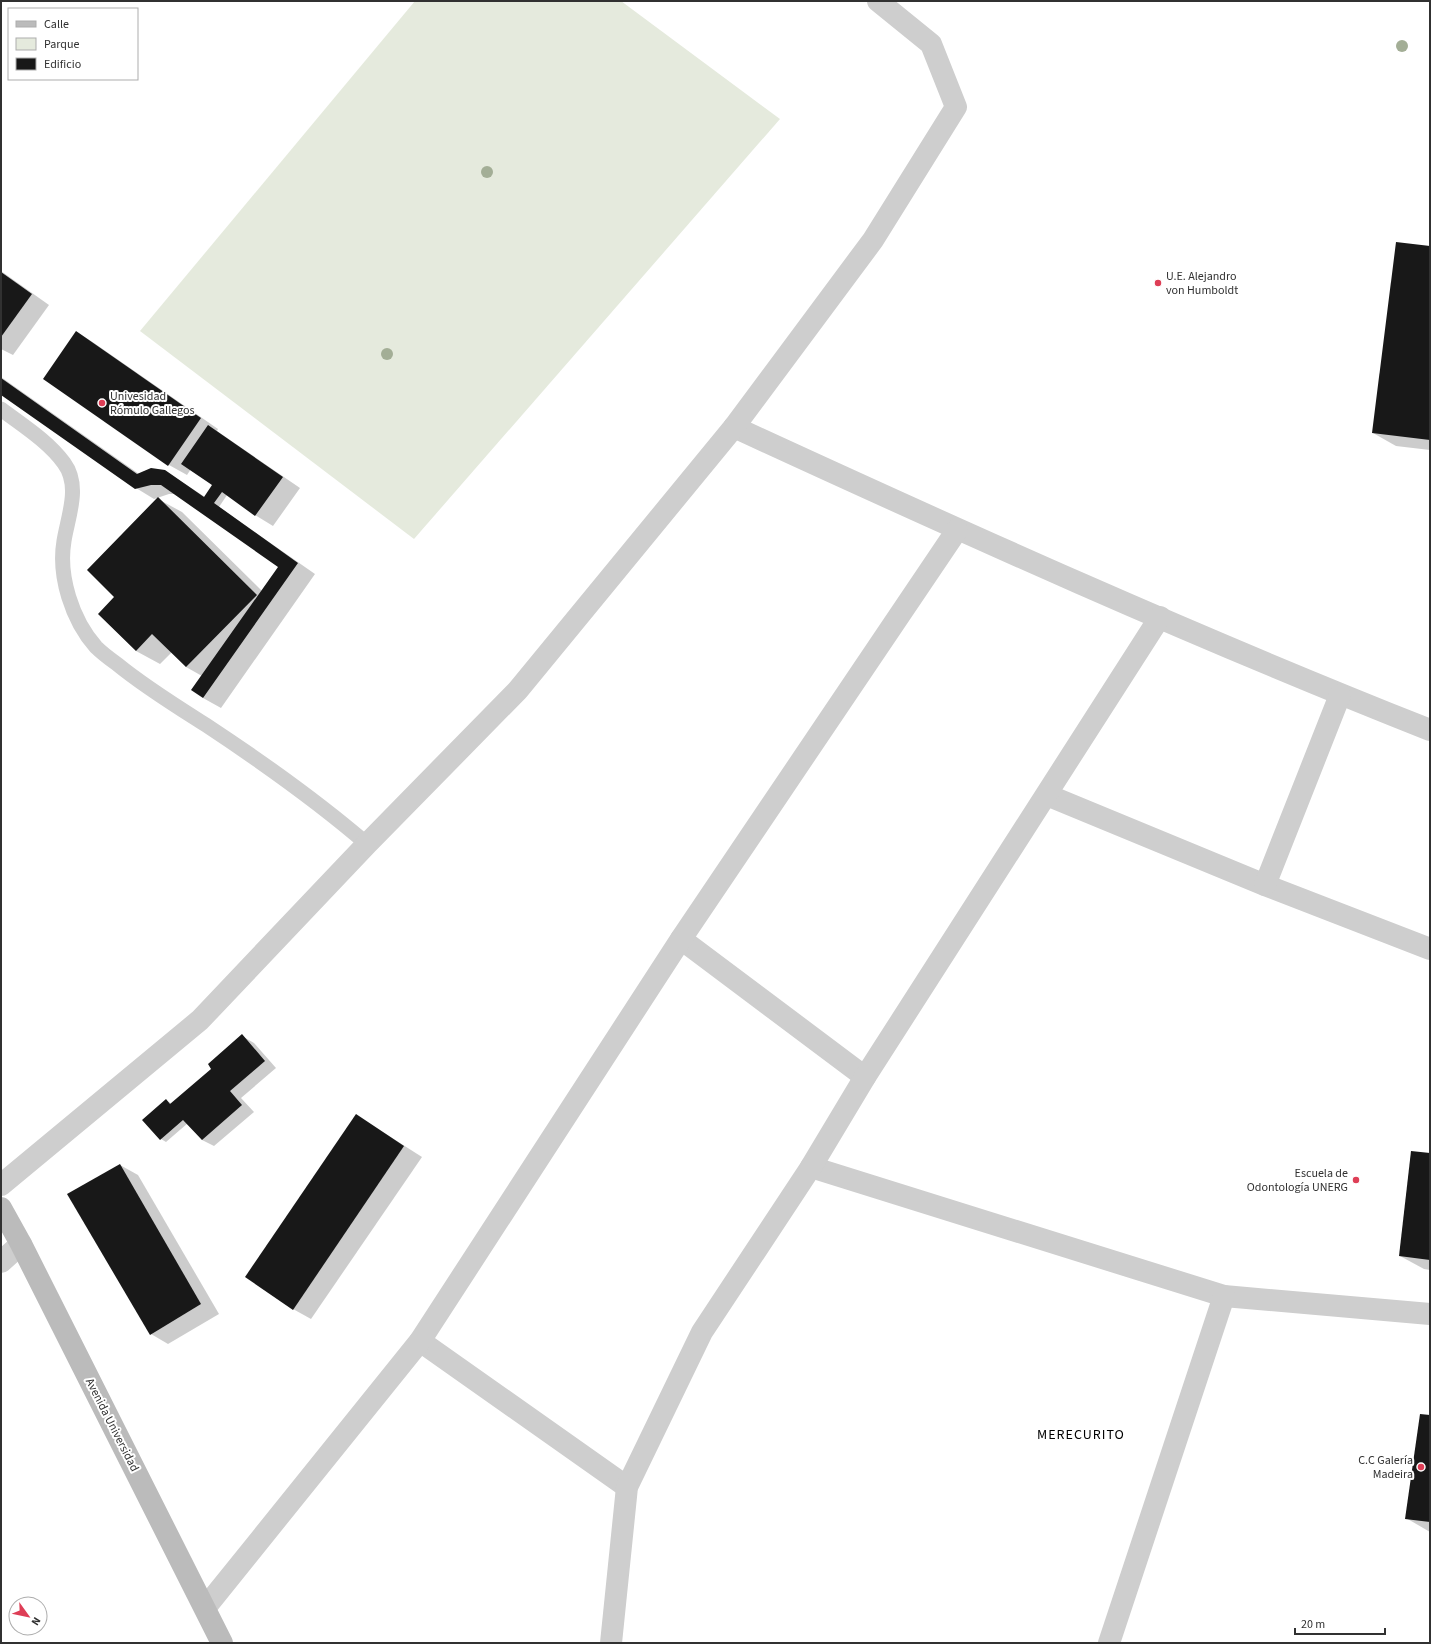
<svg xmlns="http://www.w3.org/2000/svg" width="1431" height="1644" viewBox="0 0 1431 1644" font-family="'Source Sans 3',sans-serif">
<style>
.green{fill:#e5eadd}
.shadow{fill:#0003}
.building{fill:#181818}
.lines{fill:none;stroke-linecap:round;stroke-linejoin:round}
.lane{stroke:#cecece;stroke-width:15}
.street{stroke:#cecece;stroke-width:22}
.secondary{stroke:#bbb;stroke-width:22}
.tree{fill:#a3ae96}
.poi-dot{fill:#de3e56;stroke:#fff;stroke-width:1.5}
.labels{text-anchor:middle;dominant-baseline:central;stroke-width:4;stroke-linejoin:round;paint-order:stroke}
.poi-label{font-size:12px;fill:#313131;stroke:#fff;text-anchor:start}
.street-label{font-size:12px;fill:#313131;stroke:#fff}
.quarter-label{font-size:14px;letter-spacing:1px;fill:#000;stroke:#fff}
</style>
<rect width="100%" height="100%" fill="#fff"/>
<path class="green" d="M415 1H621L780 119 414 539 140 331Z"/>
<g class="shadow">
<path d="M1430 247V450L1396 446 1373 433Z"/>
<path d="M1 271 49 305 13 355 1 349Z"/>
<path d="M77 332 94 343 218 429 217 431 300 488 273 526 255 515 227 495 219 507 315 574 221 708 203 698 202 676 186 667 172 652 160 664 136 651 99 614 116 597 158 499 182 512 262 591 279 567 176 494H169L154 499 136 488 1 393V377L139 474 165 471 205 497 213 485 191 469 187 475 169 465 44 379Z"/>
<path d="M242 1036 254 1043 276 1068 241 1098 254 1112 214 1146 202 1140 188 1123 166 1142 161 1139 166 1100 172 1104 213 1069Z"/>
<path d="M356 1115 422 1157 311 1319 293 1309Z"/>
<path d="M1430 1154V1270L1424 1269 1400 1256Z"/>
<path d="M120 1165 138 1175 219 1314 168 1344 151 1334Z"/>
<path d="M1430 1416V1532L1406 1518Z"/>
</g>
<g class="building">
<path d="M1396 242 1430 246V440L1372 433Z"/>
<path d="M1 272 32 294 1 337Z"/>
<path d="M76 331 201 418 168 466 43 379Z"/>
<path d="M1 378 137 474 151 468 165 470 204 497 212 485 181 464 208 425 283 477 255 516 222 492 214 503 298 563 203 698 191 690 278 567 161 485H151L135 489 1 395Z"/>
<path d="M158 497 257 595 186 667 152 634 136 651 98 614 114 597 87 570Z"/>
<path d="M242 1034 265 1061 230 1091 242 1105 202 1140 183 1120 160 1140 142 1120 166 1099 170 1104 211 1069 208 1064Z"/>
<path d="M356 1114 404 1146 293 1310 245 1277Z"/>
<path d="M1411 1151 1430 1153V1260L1399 1256Z"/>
<path d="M120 1164 201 1304 150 1335 67 1194Z"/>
<path d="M1420 1414 1430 1415V1522L1405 1519Z"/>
</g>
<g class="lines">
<path class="lane" d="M1 409C22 425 48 441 64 463 81 486 68 516 64 541 58 576 72 620 96 647 102 653 110 659 117 664 145 687 176 706 206 725 262 762 317 801 367 844"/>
<g class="street">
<path d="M734 427C964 533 1195 637 1430 730"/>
<path d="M1047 795 1265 885 1430 949"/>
<path d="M1265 885 1340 695"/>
<path d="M681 939 865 1077"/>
<path d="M811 1167 1224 1296 1430 1314"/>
<path d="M1 1185 200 1020 367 844 518 690 734 427 873 240 956 107 931 44 878 1"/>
<path d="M1 1262 21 1244"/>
<path d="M420 1341 627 1487"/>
<path d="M205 1608 420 1341 681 939 957 530"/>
<path d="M611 1643 627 1487 702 1332 811 1167 865 1077 1160 617"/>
<path d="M1109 1643 1224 1296"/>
</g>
<path class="secondary" d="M1 1208 21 1244 222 1643"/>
</g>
<g class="tree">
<circle cx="1402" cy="46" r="6"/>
<circle cx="487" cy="172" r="6"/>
<circle cx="387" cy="354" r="6"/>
</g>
<g class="poi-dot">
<circle cx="1158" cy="283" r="4"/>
<circle cx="102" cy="403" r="4"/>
<circle cx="1356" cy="1180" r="4"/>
<circle cx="1421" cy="1467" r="4"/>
</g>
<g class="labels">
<g class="poi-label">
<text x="1166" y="276">U.E. Alejandro<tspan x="1166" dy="14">von Humboldt</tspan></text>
<text x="110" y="396">Univesidad<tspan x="110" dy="14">Rómulo Gallegos</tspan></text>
<text x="1348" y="1173" text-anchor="end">Escuela de<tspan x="1348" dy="14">Odontología UNERG</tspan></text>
<text x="1413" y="1460" text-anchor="end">C.C Galería<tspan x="1413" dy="14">Madeira</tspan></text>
</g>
<g class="street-label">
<text transform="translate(112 1425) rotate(63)">Avenida Universidad</text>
</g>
<g class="quarter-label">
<text x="1081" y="1435">MERECURITO</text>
</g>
</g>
<rect width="1431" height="1644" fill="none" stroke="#313131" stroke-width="4"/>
<rect x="8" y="8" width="130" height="72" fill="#ffffff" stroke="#adadad"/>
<rect x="16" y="21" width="20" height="6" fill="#bbbbbb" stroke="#adadad"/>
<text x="44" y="28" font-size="12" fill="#313131">Calle</text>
<rect x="16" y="38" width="20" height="12" fill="#e5eadd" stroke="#adadad"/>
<text x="44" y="48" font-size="12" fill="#313131">Parque</text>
<rect x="16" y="58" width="20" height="12" fill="#181818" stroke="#adadad"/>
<text x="44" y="68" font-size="12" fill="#313131">Edificio</text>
<g transform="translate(28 1616) rotate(123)"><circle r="19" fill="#ffffff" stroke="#adadad"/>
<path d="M0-3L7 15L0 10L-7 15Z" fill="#de3e56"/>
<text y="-6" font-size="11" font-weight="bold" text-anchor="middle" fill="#313131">N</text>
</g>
<path d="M1295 1628v6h90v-6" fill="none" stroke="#313131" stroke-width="2"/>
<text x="1301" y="1628" font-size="12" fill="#313131" stroke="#ffffff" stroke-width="3" paint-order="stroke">20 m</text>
</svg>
